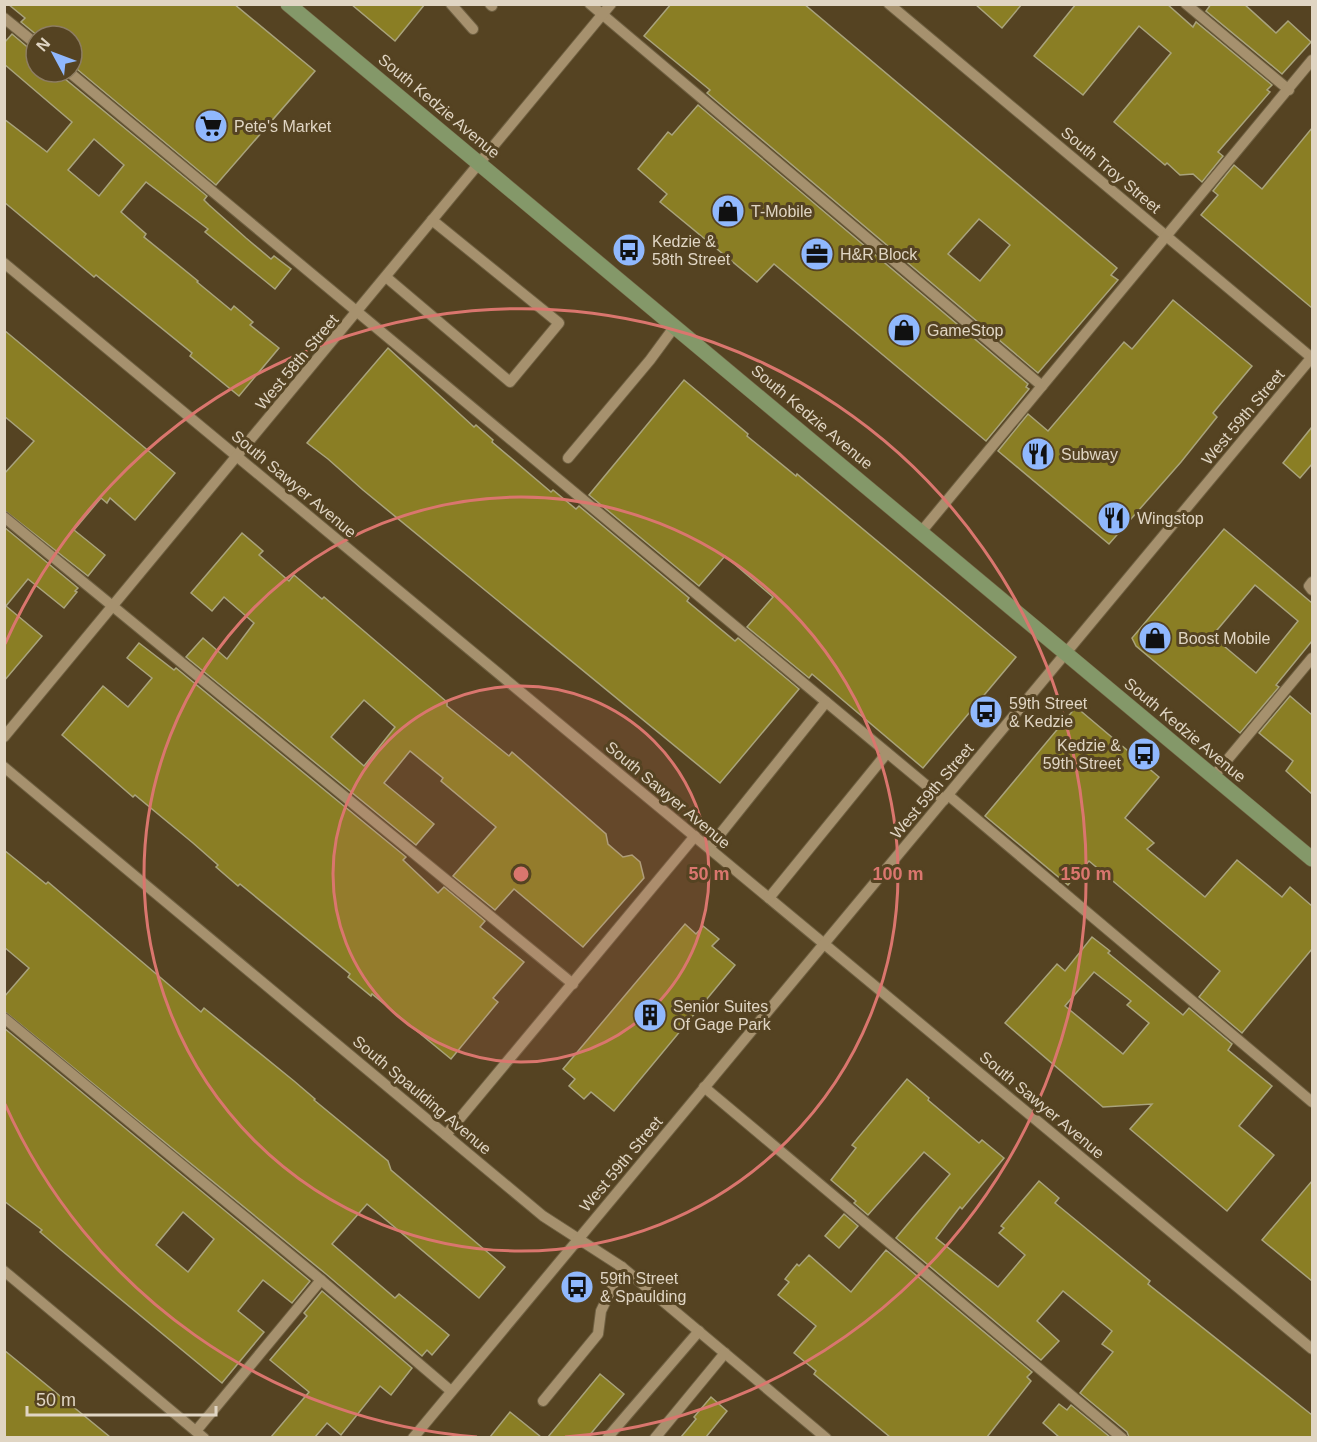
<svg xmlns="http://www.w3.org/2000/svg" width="1317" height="1442" viewBox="0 0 1317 1442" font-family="Helvetica,sans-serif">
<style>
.building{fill:#8a7e24;stroke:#a9a37c;stroke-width:1.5;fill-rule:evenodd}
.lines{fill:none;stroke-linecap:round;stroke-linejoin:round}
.minor-casing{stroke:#6f6042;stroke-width:12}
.major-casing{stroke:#6f6042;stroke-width:16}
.minor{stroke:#a6916e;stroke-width:10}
.major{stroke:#849869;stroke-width:15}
.ring{fill:none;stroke:#da766e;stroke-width:3}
.labels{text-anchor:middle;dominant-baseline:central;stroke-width:6;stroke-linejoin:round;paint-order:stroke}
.street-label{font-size:16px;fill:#e0d5c3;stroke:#554322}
.poi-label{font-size:16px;fill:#e0d5c3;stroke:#554322;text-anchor:start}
.centre{fill:#da766e;stroke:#554322;stroke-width:3}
.ring-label{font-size:18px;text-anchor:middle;font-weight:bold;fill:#da766e;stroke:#554322;stroke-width:6;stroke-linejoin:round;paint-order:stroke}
</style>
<rect width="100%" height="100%" fill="#554322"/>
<g class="building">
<path d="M8 4H234L315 71 216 185 72 65V36H38L21 22 25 18Z"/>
<path d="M351 4H425L395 41Z"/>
<path d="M671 4H804L1117 268 1111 275 1118 280 1038 373 707 93 710 90 644 36ZM979 219 1010 245 980 281 948 254Z"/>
<path d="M975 4H1022L1002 28Z"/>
<path d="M1076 4H1167L1193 27 1196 22 1272 85 1267 90 1270 92 1218 152 1223 156 1202 182 1193 174 1180 175 1167 163 1165 165 1114 122 1171 53 1139 26 1083 95 1034 56Z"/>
<path d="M1211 4H1244L1276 33 1288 21 1311 42 1282 74 1206 11Z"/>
<path d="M12 34 31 50 36 51V72H62L64 78 207 196 204 200 209 205 246 238 271 259 274 256 291 269 275 289 205 232 208 229 146 182 121 212 146 234 144 237 198 281 197 282 231 310 234 306 253 322 250 325 279 348 239 396 190 356 192 353 96 275 94 277 4 202V119L47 152 72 122 4 64V43ZM94 139 124 165 99 196 68 170Z"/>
<path d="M698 105 1028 384 1026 387 1029 389 986 441 774 264 757 282 660 202 667 194 638 169 668 132 672 135Z"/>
<path d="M1312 128V308L1201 215 1218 195 1213 191 1234 165 1262 189Z"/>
<path d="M1173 300 1252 366 1213 413 1217 417 1181 462 1109 544 998 451 1028 414 1048 431 1124 342 1132 349Z"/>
<path d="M4 330 175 473 135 520 110 498 107 503 101 498 74 530 105 555 88 576 4 510V474L34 441 4 416Z"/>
<path d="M388 348 474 427 476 425 493 440 492 442 551 492 553 490 576 509 579 506 689 598 687 601 735 641 738 638 799 689 720 783 363 490 328 459 307 443Z"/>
<path d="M684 380 748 434 747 436 796 476 797 474 1016 657 923 768 812 674 809 678 747 627 773 597 725 556 699 586 589 495Z"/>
<path d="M1312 427V464L1300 478 1283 463Z"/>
<path d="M4 527 78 588 75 591 77 592 64 608 28 579 6 606 42 636 4 681Z"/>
<path d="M1224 529 1312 603V641L1276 685 1279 687 1240 733 1136 646 1132 638ZM1255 585 1298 621 1256 673 1212 636Z"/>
<path d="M242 533 263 551 259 555 289 581 294 575 322 599 324 597 447 702V706L509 756 512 752 606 834 608 844 623 857 632 855 640 862 644 878 583 947 514 889 495 910 453 876 496 827 441 781 443 778 410 751 384 783 434 824 416 845 186 657 203 638 227 659 254 623 224 597 212 611 191 593ZM364 700 395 727 364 766 331 737Z"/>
<path d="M139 643 174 670 176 668 406 857 403 860 438 893 444 887 485 921 480 927 524 962 493 998 498 1002 451 1059 372 994 371 996 348 977 350 974 240 884 238 886 216 867 218 865 193 843 135 795 133 797 62 735 103 686 128 707 152 678 127 658Z"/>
<path d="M1290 696 1312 715V794L1286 771 1293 761 1259 733Z"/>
<path d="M1076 707 1159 777 1125 818 1154 843 1147 849 1205 897 1237 860 1282 897 1290 887 1312 906V949L1242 1033 1199 997 1220 971 1089 861 1068 885 985 816Z"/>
<path d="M4 850 46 884 48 882 201 1012 204 1008 294 1081 315 1099 314 1100 388 1161 391 1170 505 1267 479 1298 367 1204 332 1244 395 1298 399 1294 449 1335 432 1355 427 1350 422 1356 326 1274 4 1011V997L29 968 4 947Z"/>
<path d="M685 924 696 934 703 926 719 939 712 946 735 965 614 1111 591 1092 584 1099 569 1086 575 1079 563 1069Z"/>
<path d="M1092 937 1110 951 1108 953 1183 1015 1189 1008 1232 1044 1228 1050 1272 1086 1239 1126 1274 1155 1227 1211 1130 1129 1152 1104 1103 1107 1005 1023 1057 964 1065 971ZM1094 972 1131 1001 1127 1005 1149 1023 1123 1054 1065 1006Z"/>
<path d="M4 1028 310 1281 292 1303 263 1280 238 1311 264 1332 222 1383 61 1250 40 1232 42 1230 4 1201ZM183 1212 214 1239 188 1272 156 1245Z"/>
<path d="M907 1079 929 1098 928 1100 979 1143 982 1140 1004 1158 962 1209 960 1207 936 1238 998 1287 1025 1255 999 1233 1004 1228 1001 1226 1039 1181 1059 1198 1055 1203 1150 1281 1148 1284 1312 1415V1437H1129L1127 1432 1080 1393 1113 1352 1102 1344 1112 1331 1063 1291 1037 1321 1059 1341 1041 1360 896 1238 950 1174 924 1152 868 1215 854 1203 856 1201 831 1180 856 1148 852 1145Z"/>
<path d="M1312 1181V1281L1262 1240Z"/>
<path d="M844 1214 858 1226 839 1248 825 1236Z"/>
<path d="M886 1250 1032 1372 1027 1377 1031 1381 987 1437H890L814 1374 816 1371 794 1353 816 1326 778 1295 789 1282 785 1279 797 1264 799 1266 809 1255 851 1292Z"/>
<path d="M322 1291 412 1368 391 1395 380 1386 341 1435 327 1423 315 1437H271L309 1392 270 1360 307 1316 304 1313Z"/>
<path d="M4 1350 110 1437H4Z"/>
<path d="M600 1374 624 1394 588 1437H548Z"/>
<path d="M711 1397 727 1411 706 1437H681L696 1419 694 1417Z"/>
<path d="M1059 1404 1067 1410 1071 1405 1110 1437H1059L1043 1423Z"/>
<path d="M510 1412 541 1437H490Z"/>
</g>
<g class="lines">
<defs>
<g id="minor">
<path d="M451 4 473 29"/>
<path d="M490 4 492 6"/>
<path d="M590 4 1042 386"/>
<path d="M889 4 1312 358"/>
<path d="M1186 4 1289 90"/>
<path d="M4 18 36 44"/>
<path d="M69 72 944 800"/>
<path d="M4 263 1312 1349"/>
<path d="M386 277 510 382 559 323 432 220"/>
<path d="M568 458 650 360 675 326"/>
<path d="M4 517 573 984"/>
<path d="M921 532 1312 60"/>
<path d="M1312 582 1309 586 1312 590"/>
<path d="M4 737 611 4"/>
<path d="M4 767 543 1216 622 1267 826 1438"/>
<path d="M1213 777 1312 658"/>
<path d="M948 795 1312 1102"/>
<path d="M709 848 826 702"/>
<path d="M769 898 887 753"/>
<path d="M4 1018 321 1280 451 1391"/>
<path d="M704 1087 1122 1438"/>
<path d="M446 1135 695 836"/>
<path d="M4 1271 204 1438"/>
<path d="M543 1401 598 1334 601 1311 622 1267"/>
<path d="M196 1431 321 1280"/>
<path d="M608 1437 699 1331"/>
<path d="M413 1438 1312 357"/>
<path d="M655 1438 725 1353"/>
</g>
<path id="major" d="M288 4 1312 859"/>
</defs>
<use href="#minor" class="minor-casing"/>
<use href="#major" class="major-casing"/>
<use href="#minor" class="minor"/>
<use href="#major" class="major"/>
</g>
<circle cx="521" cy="874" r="188" fill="#da766e" fill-opacity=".12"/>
<g class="ring">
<circle cx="521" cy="874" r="188"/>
<circle cx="521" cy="874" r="377"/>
<path d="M477 1437A565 565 0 0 1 5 1104M5 644A565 565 0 1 1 565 1437"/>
</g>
<defs>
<symbol id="supermarket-disc" viewBox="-11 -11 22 22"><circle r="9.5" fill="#90b8fd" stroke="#554322"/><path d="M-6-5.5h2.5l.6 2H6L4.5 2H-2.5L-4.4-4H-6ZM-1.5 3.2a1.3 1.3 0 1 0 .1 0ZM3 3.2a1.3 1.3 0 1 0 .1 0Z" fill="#111"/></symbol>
<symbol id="shop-disc" viewBox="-11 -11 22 22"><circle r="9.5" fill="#90b8fd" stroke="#554322"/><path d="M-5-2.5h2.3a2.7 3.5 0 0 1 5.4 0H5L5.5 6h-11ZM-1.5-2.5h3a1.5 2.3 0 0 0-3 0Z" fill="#111"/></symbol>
<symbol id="bus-disc" viewBox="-11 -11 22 22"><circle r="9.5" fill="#90b8fd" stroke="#554322"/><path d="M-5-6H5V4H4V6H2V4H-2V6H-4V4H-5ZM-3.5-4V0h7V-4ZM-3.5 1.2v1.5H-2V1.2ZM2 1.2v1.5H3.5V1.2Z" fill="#111"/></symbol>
<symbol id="office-disc" viewBox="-11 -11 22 22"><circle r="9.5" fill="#90b8fd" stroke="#554322"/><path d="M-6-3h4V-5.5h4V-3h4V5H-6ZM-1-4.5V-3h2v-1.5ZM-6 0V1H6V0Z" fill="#111"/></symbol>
<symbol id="restaurant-disc" viewBox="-11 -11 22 22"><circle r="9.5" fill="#90b8fd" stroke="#554322"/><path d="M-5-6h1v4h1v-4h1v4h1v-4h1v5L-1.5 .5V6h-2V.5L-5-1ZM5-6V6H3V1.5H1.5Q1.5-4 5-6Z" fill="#111"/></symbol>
<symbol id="building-disc" viewBox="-11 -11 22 22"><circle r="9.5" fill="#90b8fd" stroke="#554322"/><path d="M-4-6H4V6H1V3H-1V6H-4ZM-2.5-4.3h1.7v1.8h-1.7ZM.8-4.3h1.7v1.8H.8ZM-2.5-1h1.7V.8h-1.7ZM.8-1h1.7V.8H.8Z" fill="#111"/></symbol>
</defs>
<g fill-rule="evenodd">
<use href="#supermarket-disc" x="192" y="107" width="38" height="38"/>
<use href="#shop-disc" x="709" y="192" width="38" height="38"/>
<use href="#bus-disc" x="610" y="231" width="38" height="38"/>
<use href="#office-disc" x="798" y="235" width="38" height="38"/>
<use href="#shop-disc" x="885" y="311" width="38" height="38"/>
<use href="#restaurant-disc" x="1019" y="435" width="38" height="38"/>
<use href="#restaurant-disc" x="1095" y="499" width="38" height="38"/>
<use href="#shop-disc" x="1136" y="619" width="38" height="38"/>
<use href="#bus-disc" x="967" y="693" width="38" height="38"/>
<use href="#bus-disc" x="1125" y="735" width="38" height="38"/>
<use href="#building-disc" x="631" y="996" width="38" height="38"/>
<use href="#bus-disc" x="558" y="1268" width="38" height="38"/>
</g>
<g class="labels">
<g class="street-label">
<text transform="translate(439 106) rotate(40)">South Kedzie Avenue</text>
<text transform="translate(1111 170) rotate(40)">South Troy Street</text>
<text transform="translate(297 362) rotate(-50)">West 58th Street</text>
<text transform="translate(812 417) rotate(40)">South Kedzie Avenue</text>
<text transform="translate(1243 417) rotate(-50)">West 59th Street</text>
<text transform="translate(294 484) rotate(40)">South Sawyer Avenue</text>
<text transform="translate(1185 730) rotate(40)">South Kedzie Avenue</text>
<text transform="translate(932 791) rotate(-50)">West 59th Street</text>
<text transform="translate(668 795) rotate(40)">South Sawyer Avenue</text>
<text transform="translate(422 1095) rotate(40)">South Spaulding Avenue</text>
<text transform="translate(1042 1105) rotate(40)">South Sawyer Avenue</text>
<text transform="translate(621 1164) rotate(-50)">West 59th Street</text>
</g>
<g class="poi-label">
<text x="234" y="126">Pete's Market</text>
<text x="751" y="211">T-Mobile</text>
<text x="652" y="241">Kedzie &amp;<tspan x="652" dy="18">58th Street</tspan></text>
<text x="840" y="254">H&amp;R Block</text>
<text x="927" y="330">GameStop</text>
<text x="1061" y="454">Subway</text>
<text x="1137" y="518">Wingstop</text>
<text x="1178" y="638">Boost Mobile</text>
<text x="1009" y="703">59th Street<tspan x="1009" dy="18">&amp; Kedzie</tspan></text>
<text x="1121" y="745" text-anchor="end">Kedzie &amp;<tspan x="1121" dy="18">59th Street</tspan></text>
<text x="673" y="1006">Senior Suites<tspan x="673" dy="18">Of Gage Park</tspan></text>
<text x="600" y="1278">59th Street<tspan x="600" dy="18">&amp; Spaulding</tspan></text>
</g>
</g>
<circle cx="521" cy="874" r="9" class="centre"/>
<g class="ring-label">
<text x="709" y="880">50 m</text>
<text x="898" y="880">100 m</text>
<text x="1086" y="880">150 m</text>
</g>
<rect width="1317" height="1442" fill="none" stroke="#e0d5c3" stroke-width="12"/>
<g transform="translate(54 54) rotate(311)"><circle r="28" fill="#554322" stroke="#8d7d62" stroke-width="1.5"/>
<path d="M0-4.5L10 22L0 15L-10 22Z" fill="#90b8fd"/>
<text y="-9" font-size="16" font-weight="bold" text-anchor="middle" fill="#e0d5c3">N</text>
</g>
<path d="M27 1406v9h189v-9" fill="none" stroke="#e0d5c3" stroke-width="3"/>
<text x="36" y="1406" font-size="18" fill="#e0d5c3" stroke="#554322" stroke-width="4.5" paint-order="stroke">50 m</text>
</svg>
